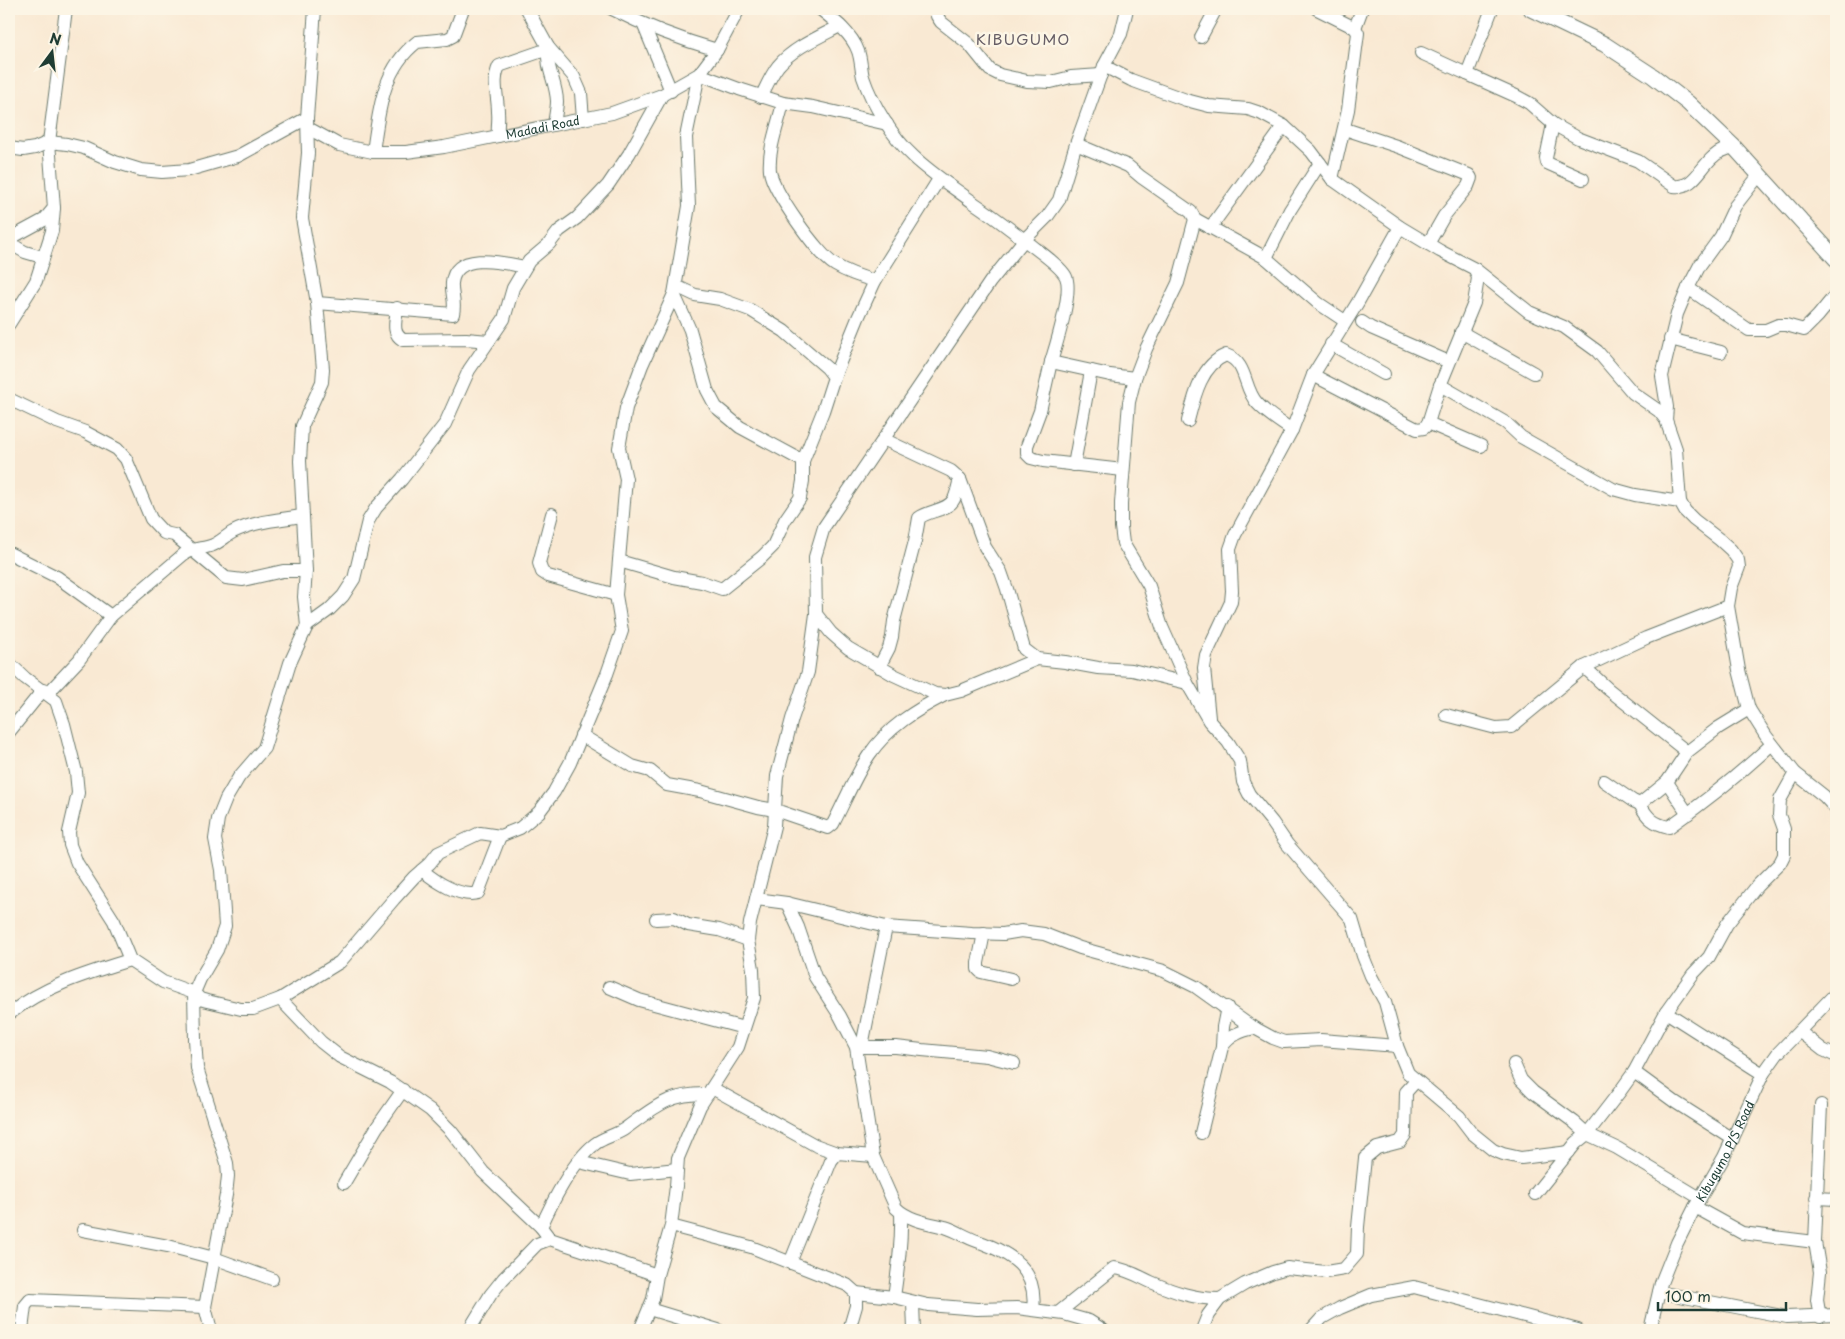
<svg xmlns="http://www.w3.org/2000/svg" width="1845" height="1339" viewBox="0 0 1845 1339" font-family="'Playpen Sans',sans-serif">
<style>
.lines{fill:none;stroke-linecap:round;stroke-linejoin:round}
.minor-casing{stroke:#6b796c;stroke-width:14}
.major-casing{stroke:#6b796c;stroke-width:17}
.minor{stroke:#fff;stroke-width:12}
.major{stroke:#fff;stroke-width:15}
.labels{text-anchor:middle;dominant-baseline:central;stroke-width:5;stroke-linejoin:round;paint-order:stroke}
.street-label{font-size:12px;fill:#1f3d34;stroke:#fcf5e5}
.quarter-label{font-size:15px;letter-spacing:1px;fill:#655d65;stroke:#fcf5e5}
</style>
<rect width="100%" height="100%" fill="#fcf5e5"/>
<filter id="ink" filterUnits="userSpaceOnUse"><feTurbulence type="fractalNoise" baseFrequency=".02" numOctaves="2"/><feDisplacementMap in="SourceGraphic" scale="10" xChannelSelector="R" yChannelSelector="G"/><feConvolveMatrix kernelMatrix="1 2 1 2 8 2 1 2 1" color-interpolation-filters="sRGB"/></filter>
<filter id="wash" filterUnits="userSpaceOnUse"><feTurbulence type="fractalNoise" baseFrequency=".0096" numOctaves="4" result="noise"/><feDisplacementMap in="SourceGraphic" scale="20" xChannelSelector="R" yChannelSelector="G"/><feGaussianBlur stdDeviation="1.12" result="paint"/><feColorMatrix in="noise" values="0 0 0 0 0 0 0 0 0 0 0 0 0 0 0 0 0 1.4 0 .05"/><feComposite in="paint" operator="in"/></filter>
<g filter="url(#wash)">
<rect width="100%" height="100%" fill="#f9e9d3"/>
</g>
<g filter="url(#ink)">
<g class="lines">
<defs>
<g id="minor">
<path d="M527 9 548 47 574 77 581 93 583 119"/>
<path d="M612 9C647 27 679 39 717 50"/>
<path d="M820 9C834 20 852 34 858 51 861 59 861 69 863 77 872 104 893 138 914 157 932 174 954 188 974 203 995 217 1015 233 1035 248 1043 254 1062 268 1066 277 1073 293 1056 345 1051 362L1110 375 1135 378"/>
<path d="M939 9 937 16 941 22 969 44 990 70 1000 75 1027 81 1051 82 1071 77 1101 75"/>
<path d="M1317 9 1355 28 1358 33 1348 110 1332 179"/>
<path d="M1492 9 1467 74 1516 96 1529 103 1553 124 1578 138 1638 161 1674 186C1693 189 1700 168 1713 157 1719 151 1726 149 1734 147"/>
<path d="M644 26 671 91"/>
<path d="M1355 28 1362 9"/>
<path d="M1201 37 1216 9"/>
<path d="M548 47C546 70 556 81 557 101 557 108 555 117 554 124"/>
<path d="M1421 53 1467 74"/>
<path d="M1104 66 1131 80 1186 100 1209 106 1248 109 1260 113 1284 126 1311 151 1332 179 1400 227 1440 251 1475 269 1529 312 1564 327 1597 351 1633 393 1659 411 1666 420 1676 449 1680 502 1685 511 1694 520 1720 540 1731 550 1738 560 1739 567 1731 588 1728 606 1739 670 1749 709 1766 736 1795 773 1824 796 1836 809"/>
<path d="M761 97C766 87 771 75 778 66 793 48 819 37 840 26"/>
<path d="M783 103C778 125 768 149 770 171 772 190 818 255 835 265 848 273 861 277 875 281"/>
<path d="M1553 124 1546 158 1547 163 1583 179"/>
<path id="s1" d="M308 128 339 145 373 152H406L444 147 612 113 662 95 699 74 717 50 739 9"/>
<path d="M1345 129 1399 147 1469 175 1471 178 1468 186 1444 216 1428 244"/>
<path d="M498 136C497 128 499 120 498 112 498 96 492 81 499 66L548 49"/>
<path d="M1076 144 1128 166 1141 177 1184 207 1191 212 1195 219 1178 283 1146 349 1135 378 1129 402 1121 503V527L1123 543 1149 586 1162 627 1187 683 1209 721 1228 742 1240 761 1243 782 1249 794 1272 822 1287 844 1352 919 1363 956 1371 976 1385 1002 1397 1046 1408 1073 1459 1116 1472 1133 1493 1150 1503 1154 1521 1158 1569 1152"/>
<path d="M9 148 23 150 35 148 49 142 67 144 84 148 115 162 141 170 162 172 189 170 238 156 307 118"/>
<path d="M373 152C379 111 382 69 417 42L447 39 453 36 463 9"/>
<path d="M1195 219 1266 258 1318 303 1345 321"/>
<path d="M1210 228 1284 126"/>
<path d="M9 239 44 220 54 208"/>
<path d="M9 243 25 252 42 257"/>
<path d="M1266 258 1290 210 1320 163"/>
<path d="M1475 269 1478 278 1474 303 1439 388 1428 423 1481 446"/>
<path d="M1688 288 1749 330H1766L1778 325H1786L1804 330 1818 316 1836 294"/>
<path d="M674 294 690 330 707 390 716 407 740 427 803 461"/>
<path d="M317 303 453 314C456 301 451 294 452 283 455 250 505 263 525 267"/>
<path d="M397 308C396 321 391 333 403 340L466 339 489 341"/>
<path d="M1362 322 1371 328 1449 362"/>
<path d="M9 324 36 281 52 231 54 208 49 142 66 9"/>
<path d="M1461 332 1534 373"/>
<path d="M1670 339 1721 352"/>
<path d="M1331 344 1384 374"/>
<path d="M1051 362 1040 411 1027 446V454L1031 458 1043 461 1123 470"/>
<path d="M1313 375 1417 429 1424 428 1428 423"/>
<path d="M834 377 858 318 875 281 939 179"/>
<path d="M1440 385 1506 423 1521 437 1613 489 1635 495 1680 502"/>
<path d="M9 399 57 422 85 432 117 449 126 459 151 519 164 533 174 535 226 578 243 580 283 571H306"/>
<path d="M1666 420 1667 407 1662 376 1677 314 1688 288 1700 265 1721 236 1735 206 1760 174"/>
<path d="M1188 421C1194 397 1201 365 1226 355 1248 363 1243 388 1257 403 1267 414 1280 422 1292 430"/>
<path d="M883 439 951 471 960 479 985 547 1001 572 1007 589 1024 649 1037 659 1065 662 1098 668 1132 670 1187 683"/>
<path d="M1074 465 1091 371"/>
<path d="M552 514 539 563 542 572 548 576 616 595"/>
<path d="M9 553 57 577 111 616"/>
<path d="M619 561 674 577 702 582 722 589 762 557 773 546 785 520 800 498 803 481V461L823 411 834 377 827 368 784 331 750 310 720 299 695 295 676 286"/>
<path d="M816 614 831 633 848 648 894 675 935 694 945 695 961 691 1037 659"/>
<path d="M307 626 304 597 306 571 300 461 302 426 322 382 323 369 317 303 302 218 308 153 307 118 315 9"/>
<path d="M9 663 25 678 56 701 64 724 76 772 78 793 69 832 70 845 77 863 114 921 130 960 163 982 194 993 200 999 207 1001 241 1009H253L280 999 340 962 394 899 414 877 430 863 438 853 480 833 500 836 520 828 539 812 554 792 570 763 607 674 622 631 616 595 626 479 619 448 626 408 642 365 674 294 689 206 686 137 699 74 739 89 783 103 813 107 887 124"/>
<path d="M879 667 889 648 892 637 894 621 915 541 919 518C929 510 948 511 954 499 957 493 958 485 960 479"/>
<path d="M1584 667 1608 689 1687 752"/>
<path d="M48 693 79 660 111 616 184 554C193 548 203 549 213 545 220 542 226 536 233 532 254 521 279 520 302 516"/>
<path d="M1446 715 1496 728 1511 727 1584 667 1646 638 1728 606"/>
<path d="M1209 718 1204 668 1206 655 1231 602 1232 591 1230 549 1235 535 1292 430 1313 375 1358 302 1400 227"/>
<path d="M9 732 43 690"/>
<path d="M581 735 632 766 650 771 667 785 700 791 758 807 775 810 828 828 833 824C845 801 855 776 869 755 888 727 916 710 945 695"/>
<path d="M1604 781 1633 801 1640 804 1667 782 1687 752 1718 728 1749 709"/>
<path d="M1667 782 1688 814"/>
<path d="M1640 804C1647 818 1654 824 1669 827 1706 801 1739 775 1772 744"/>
<path d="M422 870C435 881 460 898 478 893L500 836"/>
<path d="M756 899 787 903 886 927 972 933 1003 934 1021 931 1044 934 1080 948 1164 971 1196 987 1249 1025 1273 1038 1284 1042 1321 1040 1397 1046"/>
<path d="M787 903 798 927 815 977 840 1016 856 1047 873 1156 896 1208C908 1220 928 1223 945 1227 958 1231 965 1237 977 1241 1011 1253 1038 1269 1033 1310"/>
<path d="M656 919 674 918 688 925 719 930 748 940"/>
<path d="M984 933 978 963V969L981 972 1011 979"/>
<path d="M609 987 639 1000 744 1028"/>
<path d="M280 999 321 1042 340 1057 390 1082 430 1110 451 1131 483 1172 541 1227"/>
<path d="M1666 1012 1763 1074"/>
<path d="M9 1014C44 986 88 973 130 960"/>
<path d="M1800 1032 1823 1050 1836 1056"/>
<path d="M862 1046 886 927"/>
<path d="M856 1047H896L922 1050 987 1056 1014 1063"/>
<path d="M1222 1047 1223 1027 1227 1007"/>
<path d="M1514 1064 1521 1080 1533 1092 1574 1122 1587 1134 1617 1148 1700 1198"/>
<path d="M1634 1072 1675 1102 1733 1139"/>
<path d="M712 1088 815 1145 837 1153 873 1156"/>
<path d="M1201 1133 1222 1047C1230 1035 1241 1031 1255 1028"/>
<path d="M579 1162 630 1174 677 1169"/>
<path d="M344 1183 377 1127 403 1090"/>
<path d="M1535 1194 1576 1143 1587 1134 1621 1090 1634 1072 1666 1012 1693 974 1709 957 1727 924 1757 886 1780 863 1784 855V829L1779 815 1780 800 1795 773"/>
<path d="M1816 1198 1836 1199"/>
<path d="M1695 1207 1742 1233 1815 1242"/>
<path d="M671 1226 751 1247 847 1285 856 1293V1306L849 1330"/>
<path d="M83 1230 168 1246 214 1258 272 1279"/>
<path d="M550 1239 541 1227C552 1202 573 1161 595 1144 604 1137 617 1135 626 1128 655 1107 669 1093 708 1094"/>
<path d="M790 1263 831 1161 837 1153"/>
<path d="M1659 1292 1787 1317 1836 1315"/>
<path d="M856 1293 894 1297 928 1305 977 1309 1017 1308 1064 1314 1089 1321 1103 1330"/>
<path d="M894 1297C898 1269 902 1241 901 1213"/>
<path d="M913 1303 914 1330"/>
<path d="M649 1309 718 1330"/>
<path d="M1058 1313 1114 1268C1127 1269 1140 1277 1151 1282 1174 1292 1195 1299 1220 1299"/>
<path d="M1820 1317 1817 1300 1820 1272 1815 1242 1821 1105"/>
<path d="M22 1330 25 1306 30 1300 205 1307"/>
<path d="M211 1330 205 1307 226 1195 228 1176 227 1163 197 1068 195 1039 194 993 200 979 217 950 225 926 221 870 215 839 218 819 226 799 239 777 264 748 290 663 307 626 329 610 343 596 354 579 368 521 376 508 402 479 445 424 469 370 504 319 513 288 529 261 549 244 559 231 577 218 608 185 629 154 662 95"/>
<path d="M469 1330 491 1294 503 1279 537 1244 550 1239 657 1275"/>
<path d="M640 1330 653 1299 657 1275 671 1226 676 1186 678 1158 700 1106 738 1047 754 998 753 969 748 940 750 923 774 826 777 776 792 719 808 672 816 614 815 557 824 527 990 282 1024 240 1047 217 1059 200 1076 144 1104 66 1121 34 1127 9"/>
<path d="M1202 1330 1208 1315 1220 1299 1245 1284 1273 1272 1287 1268 1326 1272 1344 1269 1357 1254 1358 1227 1365 1158 1377 1148 1400 1142 1405 1135 1406 1092 1416 1081"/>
<path d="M1311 1330 1322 1318 1340 1308 1371 1295 1414 1287 1578 1330"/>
<path id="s2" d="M1650 1330 1661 1283 1677 1243 1695 1207 1724 1157 1763 1074 1778 1053 1836 993"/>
</g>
<path id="major" d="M1531 9 1604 44 1653 76 1688 103 1734 147 1836 259"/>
</defs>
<use href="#minor" class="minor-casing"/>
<use href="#major" class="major-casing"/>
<use href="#minor" class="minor"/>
<use href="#major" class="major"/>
</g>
</g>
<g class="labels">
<g class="street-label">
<text stroke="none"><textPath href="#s1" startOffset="242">Madadi Road</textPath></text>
<text stroke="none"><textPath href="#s2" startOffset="195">Kibugumo P/S Road</textPath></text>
</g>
<g class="quarter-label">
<text x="1023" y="38">KIBUGUMO</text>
</g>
</g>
<rect width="1845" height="1339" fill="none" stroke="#fcf5e5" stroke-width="30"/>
<g transform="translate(52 52) rotate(15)" stroke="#fcf5e5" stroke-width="4" paint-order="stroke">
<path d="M0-4L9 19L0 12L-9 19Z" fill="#1f3d34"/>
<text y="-8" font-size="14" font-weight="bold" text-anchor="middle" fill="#1f3d34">N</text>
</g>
<path d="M1658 1302v8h128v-8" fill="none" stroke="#1f3d34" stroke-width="2.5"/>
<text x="1665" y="1302" font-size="15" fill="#1f3d34" stroke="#fcf5e5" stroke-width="4" paint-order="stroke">100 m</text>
</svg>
